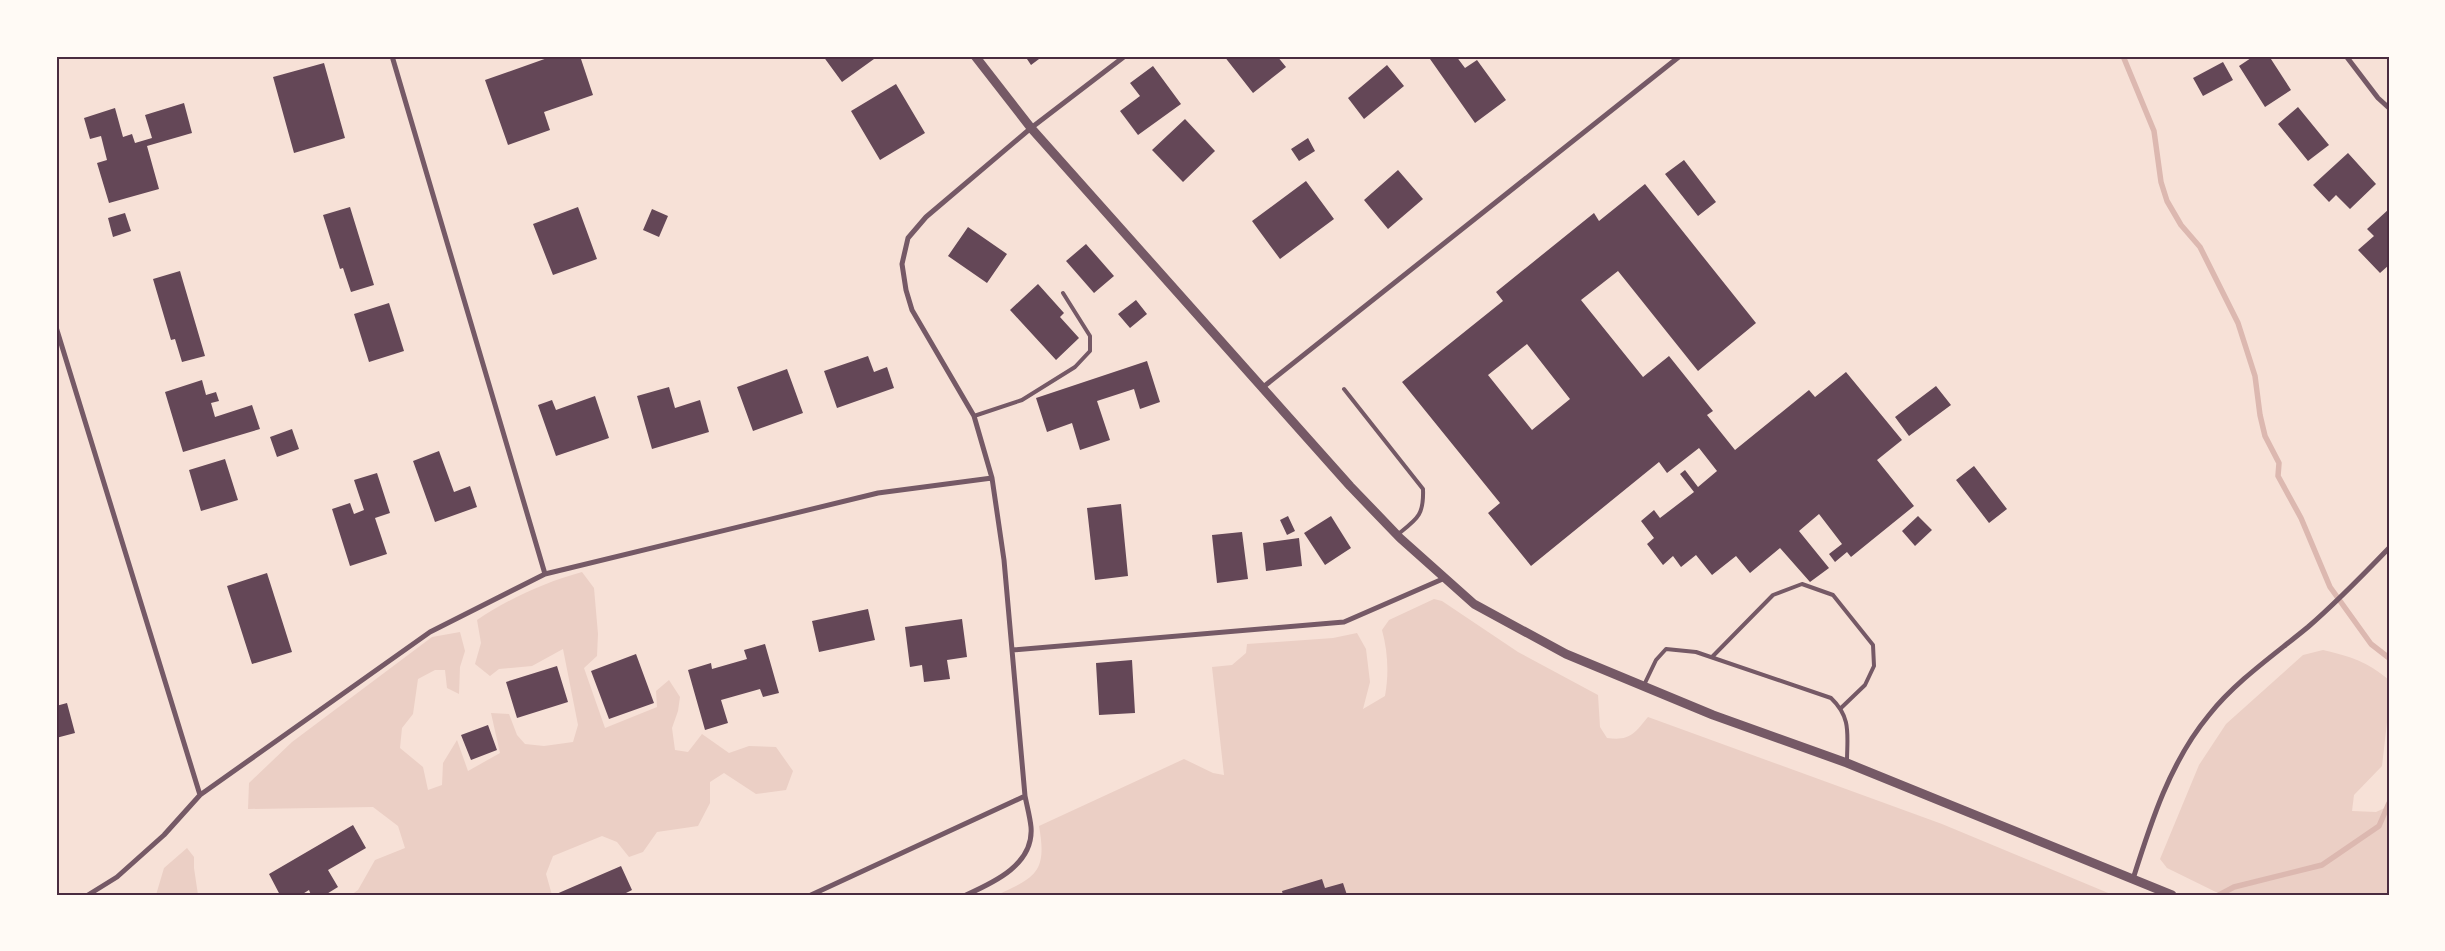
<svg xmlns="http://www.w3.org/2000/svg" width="2445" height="951" viewBox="0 0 2445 951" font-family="'Public Sans',sans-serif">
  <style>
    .green { fill: #ebcfc5 }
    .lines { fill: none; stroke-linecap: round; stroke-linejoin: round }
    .stream { stroke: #dcb8b0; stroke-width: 5.5 }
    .building { fill: #644757; fill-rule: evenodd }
    .service { stroke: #755966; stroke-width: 4 }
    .minor { stroke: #755966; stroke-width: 5 }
    .tertiary { stroke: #755966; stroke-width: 9 }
    .neatline { fill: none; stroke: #4a2c40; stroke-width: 2 }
  </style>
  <rect width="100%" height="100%" fill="#f7e1d7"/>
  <!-- green -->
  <path class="green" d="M582,572L594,588L598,634L597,656L584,668L605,728L657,707L656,691L669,680L680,697L678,711L672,728L675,750L688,752L702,734L729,753L749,746L776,747L793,771L786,790L756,794L724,773L710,782V803L698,826L657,832L643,852L629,857L617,842L602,836L553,856L546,874L552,895H351L358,890L375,860L405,848L398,826L373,807L248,809L249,783L292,742L432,637L460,632L465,651L460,667L459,694L447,688L445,670H435L418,679L413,714L402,728L400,748L423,767L428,790L442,785L443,763L457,740L468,771L500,753L491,713L509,714L517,735L525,744L544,746L573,742L578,725L563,649L532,666L499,669L490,676L475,664L481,643L477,620C510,598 543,583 582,572Z
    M1434,599L1442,601L1518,652L1598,695L1600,727L1607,738C1630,741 1634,734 1648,717L1942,824L2113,895H997C1037,877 1047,871 1039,826L1184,759L1213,773L1224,775L1212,667L1232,665L1246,653L1247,644L1333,638L1357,633L1366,649L1370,682L1363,709L1385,696C1389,674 1388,652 1382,630L1389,620Z
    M2323,650C2352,657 2366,661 2389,680V705L2382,766L2354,795L2352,811L2376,812L2389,806V895H2222L2167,868L2160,859L2199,765L2226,724L2303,655Z
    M187,848L194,857V868L198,895H156L164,868Z"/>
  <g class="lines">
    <!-- stream -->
    <path class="stream" d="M2123,56L2154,131L2161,182L2167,201L2181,225L2200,247L2238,323L2255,376L2260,415L2265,436L2279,463L2278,476L2301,518L2330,587L2371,644L2389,658
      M2219,895L2234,887L2322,865L2379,826L2389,803"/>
  </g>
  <!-- building -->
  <path class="building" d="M553,56H580L593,95L544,112L550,130L508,145L485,80Z
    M823,56H872L874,59L842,82Z
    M1025,56H1043L1031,65Z
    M1224,56H1277L1286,67L1253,93Z
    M1434,56H1456L1465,68L1477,60L1506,100L1475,123L1430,59Z
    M2254,56H2269L2291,90L2265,107L2239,66Z
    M2223,62L2233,80L2203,96L2193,78Z
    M324,63L345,138L294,153L273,77Z
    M1387,65L1404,86L1364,119L1348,98Z
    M1153,66L1181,104L1138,135L1120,111L1140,96L1130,83Z
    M896,84L925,133L880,160L851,111Z
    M184,103L192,133L147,146L159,189L109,203L97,163L107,160L101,136L90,139L84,118L115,108L123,137L132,134L135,143L152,138L145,115Z
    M2298,107L2329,145L2308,161L2278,124Z
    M1185,119L1215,151L1183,182L1152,150Z
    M1308,138L1315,151L1299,161L1291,149Z
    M2348,153L2376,184L2350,209L2336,195L2329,202L2313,185Z
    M1684,160L1716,202L1698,216L1665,174Z
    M1398,170L1423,199L1388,229L1364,200Z
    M1306,181L1334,219L1280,259L1252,221Z
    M1645,184L1756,323L1698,371L1618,271L1581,300L1643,377L1669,356L1713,411L1707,415L1735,450L1809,390L1815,397L1846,372L1902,440L1877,460L1914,506L1851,557L1847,552L1835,562L1829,554L1842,544L1819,514L1799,531L1829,568L1810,582L1780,548L1750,573L1736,556L1712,575L1696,555L1681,567L1673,556L1663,565L1647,544L1654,538L1641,521L1654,510L1660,518L1694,492L1680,474L1685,470L1698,487L1717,471L1699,448L1667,473L1659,462L1531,566L1488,513L1500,503L1402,382L1503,301L1496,292L1594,213L1599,221ZM1527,344L1570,399L1532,430L1488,375Z
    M350,207L374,285L351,292L343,268L340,269L323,215Z
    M578,207L597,259L553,275L533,224Z
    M652,209L668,216L659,237L643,230Z
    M2389,209V265L2380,273L2358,250L2374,236L2367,229Z
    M125,213L131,231L113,237L108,218Z
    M968,227L1007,254L987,283L948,256Z
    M1086,244L1114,276L1094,293L1066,261Z
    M180,271L205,356L182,362L175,339L171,340L153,279Z
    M1038,284L1064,313L1060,317L1079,338L1056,360L1010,310Z
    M1136,300L1147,314L1130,328L1118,314Z
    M389,303L404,351L369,362L354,314Z
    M868,356L874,372L887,367L894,388L837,408L824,371Z
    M1147,361L1160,402L1140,409L1134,389L1097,401L1110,440L1080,450L1072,423L1047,432L1036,398Z
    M787,369L803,413L753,431L737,387Z
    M202,380L206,395L216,392L219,401L211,403L215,417L252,405L260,429L183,452L165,392Z
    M1936,386L1951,405L1909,436L1895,417Z
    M669,387L675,408L700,400L709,432L652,449L637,396Z
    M595,396L609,438L556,456L538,405L552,400L556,410Z
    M292,429L299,449L277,457L270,437Z
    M439,451L454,492L470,486L477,507L435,522L413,461Z
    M225,459L238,500L201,511L189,470Z
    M1974,466L2007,509L1989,523L1956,480Z
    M377,473L390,513L375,518L387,554L350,566L332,509L350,503L354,514L364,510L354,480Z
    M1121,504L1128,576L1095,580L1087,508Z
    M1288,516L1295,531L1287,535L1280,520Z
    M1331,516L1351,548L1325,565L1304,533Z
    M1918,516L1932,530L1915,546L1902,531Z
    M1242,532L1248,579L1217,583L1212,535Z
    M1299,538L1302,566L1266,571L1263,543Z
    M267,573L292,652L252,664L227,586Z
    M868,609L875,640L819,652L812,621Z
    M962,619L967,657L947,660L950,679L924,682L922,665L910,667L905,627Z
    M765,644L779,693L763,697L760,689L721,700L728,723L705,730L688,670L711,663L712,669L747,659L744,650Z
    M636,654L654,703L609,719L591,671Z
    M1132,660L1135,713L1099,715L1096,663Z
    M557,666L568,702L517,718L506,682Z
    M67,703L75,733L56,738V706Z
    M488,725L497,750L471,760L461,735Z
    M353,825L366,848L328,870L338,887L325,895H311L309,890L301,895H280L269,874Z
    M621,866L632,890L622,895H554Z
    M1322,879L1325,888L1343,883L1347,895H1283L1282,891Z"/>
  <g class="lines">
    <!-- service -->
    <path class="service" d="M1344,389L1423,489C1424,516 1417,519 1397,535
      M974,416L1022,400L1075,367L1090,351V336L1063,293
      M1712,657L1773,595L1802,584L1833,595L1873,645L1874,666L1865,685L1841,708
      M1644,685L1656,660L1666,649L1696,652L1831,698C1852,718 1847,735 1847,762"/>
    <!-- minor -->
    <path class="minor" d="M392,56L545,574
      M2346,56L2378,98L2389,108
      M56,327L200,795
      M1262,388L1680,56
      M1013,650L1344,622L1445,578
      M2133,879C2151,822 2170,762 2209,715C2236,681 2274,655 2308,627C2337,602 2363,575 2389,548
      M88,895L117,877L164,835L200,795L430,632L545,574L878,493L992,478
      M811,895L1025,796
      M966,895C995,882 1034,864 1031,827C1030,817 1027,806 1025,796L1004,560L992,478L974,416L912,310L906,290L902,264L908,238L926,217L1031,128L1125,56"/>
    <!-- tertiary -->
    <path class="tertiary" d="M975,56L1031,128L1350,486L1400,538L1474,604L1566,654L1713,715L1847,763L2172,895"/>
  </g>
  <!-- border -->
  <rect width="2445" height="951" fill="none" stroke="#fffaf5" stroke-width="115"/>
  <rect x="58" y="58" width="2330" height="836" class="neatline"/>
</svg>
